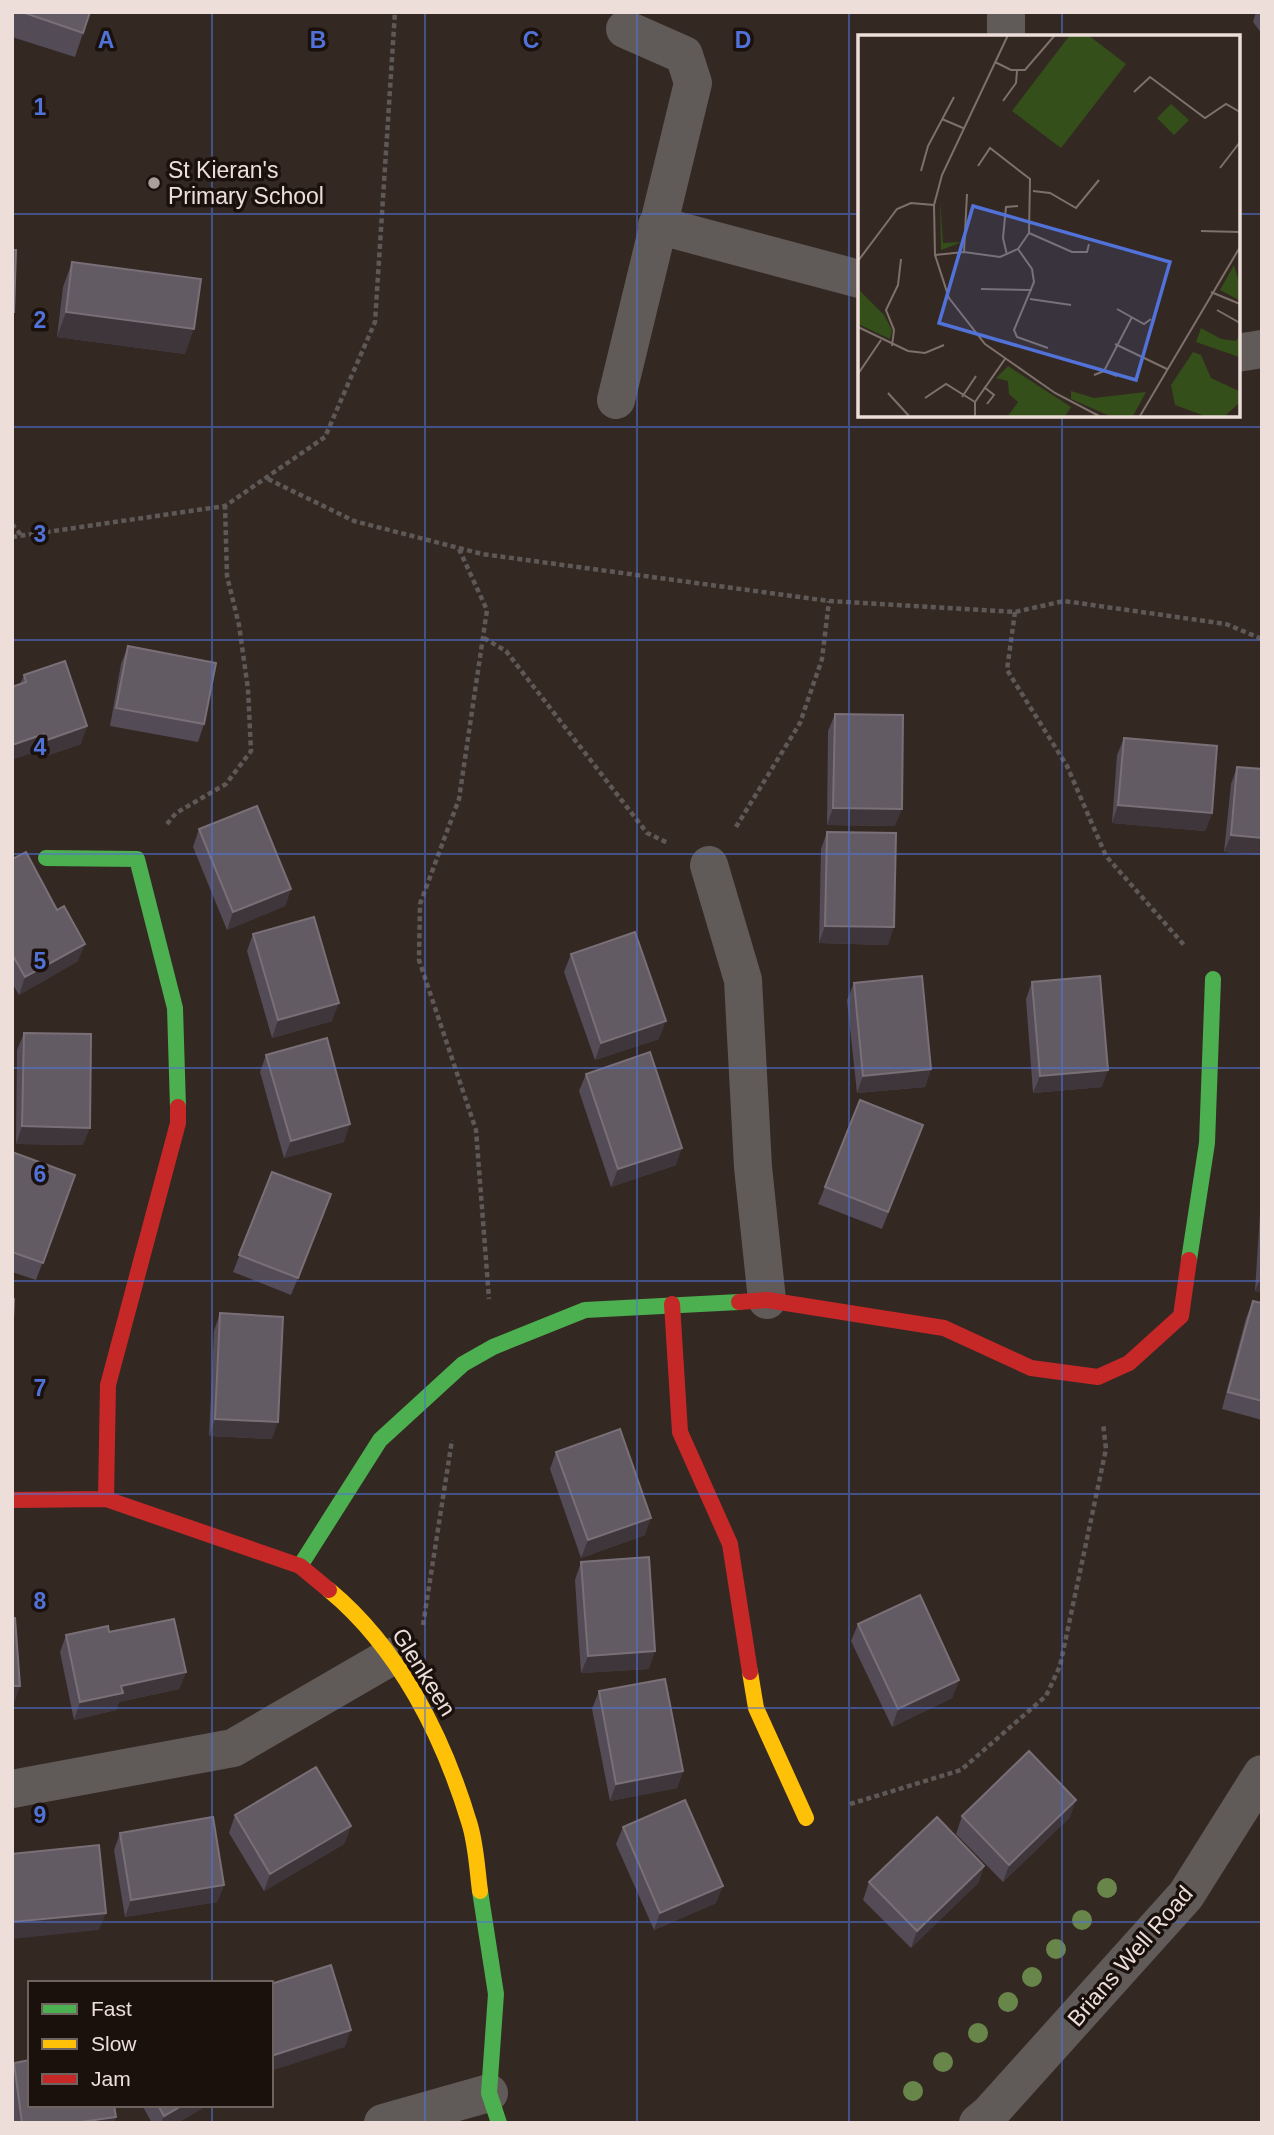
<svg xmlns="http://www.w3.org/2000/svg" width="1274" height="2135" viewBox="0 0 1274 2135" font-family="Arial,sans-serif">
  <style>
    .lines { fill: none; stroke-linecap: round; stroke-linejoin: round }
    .path { stroke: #5e5957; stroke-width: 4.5; stroke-dasharray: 5 3.5; stroke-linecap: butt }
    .street { stroke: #605b58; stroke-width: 38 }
    .fast { stroke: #4caf50; stroke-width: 16 }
    .slow { stroke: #ffc107; stroke-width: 16 }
    .jam { stroke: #c62828; stroke-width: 16 }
    .tree { fill: #69864a }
    .wall { fill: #534b56 }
    .shaded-wall { fill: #3f363c }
    .building { fill: #635b64; stroke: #796f76; stroke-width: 2 }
    .grid { fill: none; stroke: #5172d8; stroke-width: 2; stroke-opacity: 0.55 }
    .poi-dot { fill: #ac9e99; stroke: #1a110d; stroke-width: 2.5 }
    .labels { text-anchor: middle; stroke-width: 7; stroke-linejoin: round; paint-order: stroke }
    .poi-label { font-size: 23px; fill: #edded9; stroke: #1a110d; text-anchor: start }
    .street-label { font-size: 23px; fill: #edded9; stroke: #1a110d }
    .inset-road { fill: none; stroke: #7e716c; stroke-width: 2 }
    .view { fill: #5172d8; fill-opacity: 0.15; stroke: #5172d8; stroke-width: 3.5 }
    .inset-edge { fill: none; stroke: #edded9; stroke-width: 3.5 }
    .grid-label { font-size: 23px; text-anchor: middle; font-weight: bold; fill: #5172d8; stroke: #1a110d; stroke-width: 7; stroke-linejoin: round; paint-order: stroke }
  </style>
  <rect width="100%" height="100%" fill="#342823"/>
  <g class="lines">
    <!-- path -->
    <path class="path" d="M268,479L354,521L482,554L829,601L1015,612L1064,601L1226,624L1262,639
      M12,524L21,535
      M12,537L225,506L325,437L375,322L395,12
      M459,549L487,610L459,799L420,904L419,960L476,1130L489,1299
      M1015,612L1007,670L1067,766L1106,856L1184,945
      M484,638L506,651L647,833L668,843
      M167,824L176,813L226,784L251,751L248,689L239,625L227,576L225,506
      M736,827L800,723L822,659L829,601
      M423,1625L452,1440
      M850,1804L961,1770L1046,1696L1060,1666L1106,1449L1103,1423"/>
    <!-- street -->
    <path class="street" d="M1006,12V37
      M657,225L859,279
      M1237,353L1262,349
      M616,400L693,83L684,55L625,29
      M709,865L743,980L753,1167L767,1300
      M12,1789L233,1748L390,1657
      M383,2123L489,2093
      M978,2123L990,2113L1186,1895L1262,1774"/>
    <!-- fast -->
    <path class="fast" d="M46,858L137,859L175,1008L178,1107
      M1189,1260L1207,1143L1213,979
      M300,1566L380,1440L463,1364L493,1347L585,1310L739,1302
      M480,1891L496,1994L489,2093L499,2123"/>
    <!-- slow -->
    <path class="slow" d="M329,1590C399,1648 443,1736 469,1822C476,1843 477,1868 480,1891
      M750,1672L756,1708L806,1818"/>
    <!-- jam -->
    <path class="jam" d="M739,1302L767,1300L944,1328L1031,1368L1098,1377L1129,1363L1181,1316L1189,1260
      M672,1304L680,1432L730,1544L750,1672
      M106,1499L108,1385L178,1123V1107
      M12,1500L106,1499L300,1566L329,1590"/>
  </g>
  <!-- trees -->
  <g class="tree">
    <circle cx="1107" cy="1888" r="10"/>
    <circle cx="1082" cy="1920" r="10"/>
    <circle cx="1056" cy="1949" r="10"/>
    <circle cx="1032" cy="1977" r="10"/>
    <circle cx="1008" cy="2002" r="10"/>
    <circle cx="978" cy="2033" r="10"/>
    <circle cx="943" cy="2062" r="10"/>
    <circle cx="913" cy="2091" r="10"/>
  </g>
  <!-- wall -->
  <path class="wall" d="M12,12H90L75,57L12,37Z
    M1256,12H1262V34L1253,22Z
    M72,262L185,354L57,337L63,287Z
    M128,646L204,724L198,742L110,726L121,664Z
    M24,675L81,744L40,758L38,751L20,684Z
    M835,714L895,826L827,825L828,731Z
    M1124,738L1212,813L1205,831L1112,823L1117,755Z
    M1237,767L1262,769V855L1224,852L1231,784Z
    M199,829L291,889L285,906L227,930L193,847Z
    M827,832L888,945L819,943L821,849Z
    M12,859L78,961L19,995L12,983Z
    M253,934L332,1021L272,1038L247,951Z
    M571,954L659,1039L595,1060L564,972Z
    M1032,982L1102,1087L1033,1093L1026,999Z
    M854,983L931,1069L925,1087L857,1093L847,1000Z
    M24,1033L83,1145L16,1144L17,1050Z
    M266,1055L344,1142L284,1158L260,1072Z
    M586,1074L676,1165L611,1187L579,1091Z
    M923,1125L882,1229L818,1204L825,1187Z
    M12,1152L75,1175L36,1280L12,1272Z
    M272,1172L325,1212L291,1295L233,1272Z
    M1262,1194V1292L1255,1291L1261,1197Z
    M1253,1301L1262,1303V1420L1222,1409L1246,1318Z
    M220,1313L272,1439L209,1436L214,1331Z
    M556,1452L645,1535L581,1558L550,1469Z
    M581,1562L649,1669L581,1673L575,1580Z
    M858,1624L959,1680L952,1698L892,1727L851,1641Z
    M109,1632L186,1672L179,1689L119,1702L116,1710L74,1720L60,1652L66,1635Z
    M599,1691L683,1771L677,1788L610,1801L592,1709Z
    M235,1815L351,1826L344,1844L264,1891L229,1833Z
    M962,1816L1070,1817L1003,1882L956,1834Z
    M623,1827L716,1903L654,1930L616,1844Z
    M120,1833L224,1885L217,1902L125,1917L114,1850Z
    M984,1866L978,1883L911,1948L863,1900L869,1882Z
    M14,2063L116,2117L114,2123H13L12,2115V2067Z
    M142,2105H208L177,2123H152Z"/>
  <!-- shaded-wall -->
  <path class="shaded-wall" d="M66,312L194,329L185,354L57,337Z
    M87,726L81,744L40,758L47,740Z
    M44,734L38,751L12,760V745Z
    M1118,805L1212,813L1205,831L1112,823Z
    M833,808L902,809L895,826L827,825Z
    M1231,835L1262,838V855L1224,852Z
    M291,889L285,906L227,930L233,912Z
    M825,926L894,927L888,945L819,943Z
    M85,944L78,961L19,995L25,977Z
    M339,1003L332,1021L272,1038L278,1020Z
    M666,1021L659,1039L595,1060L601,1043Z
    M931,1069L925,1087L857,1093L863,1076Z
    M1108,1070L1102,1087L1033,1093L1040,1076Z
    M350,1124L344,1142L284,1158L291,1141Z
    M22,1126L90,1128L83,1145L16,1144Z
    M682,1148L676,1165L611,1187L618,1169Z
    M1262,1274V1292L1255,1291Z
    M215,1419L278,1422L272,1439L209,1436Z
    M651,1518L645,1535L581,1558L588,1540Z
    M655,1651L649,1669L581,1673L588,1656Z
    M186,1672L179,1689L119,1702L116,1710L74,1720L80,1702L121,1686Z
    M959,1680L952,1698L892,1727L898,1709Z
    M12,1686H20L14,1703H12Z
    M683,1771L677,1788L610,1801L616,1784Z
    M1076,1800L1070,1817L1003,1882L1009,1865Z
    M351,1826L344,1844L264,1891L270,1874Z
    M984,1866L978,1883L911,1948L917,1931Z
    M224,1885L217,1902L125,1917L131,1900Z
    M723,1886L716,1903L654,1930L660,1913Z
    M106,1913L99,1930L12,1939V1922Z
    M351,2030L345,2047L271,2071V2056Z
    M183,2105H208L177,2123H161L164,2116Z
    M116,2117L114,2123H74Z"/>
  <!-- building -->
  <path class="building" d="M22,12H90L83,33Z
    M12,250H16L14,312H12Z
    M72,262L201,279L194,329L66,312Z
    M128,646L216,663L204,724L116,708Z
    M65,661L87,726L47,740L44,734L12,745V687L26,682L24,675Z
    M835,714L903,715L902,809L833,808Z
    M1124,738L1217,746L1212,813L1118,805Z
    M1237,767L1262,769V838L1231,835Z
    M257,806L291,889L233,912L199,829Z
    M827,832L896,833L894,927L825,926Z
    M26,852L57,910L64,906L85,944L25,977L12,954V859Z
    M314,917L339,1003L278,1020L253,934Z
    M635,932L666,1021L601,1043L571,954Z
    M922,976L931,1069L863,1076L854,983Z
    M1100,976L1108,1070L1040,1076L1032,982Z
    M24,1033L91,1034L90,1128L22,1126Z
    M327,1038L350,1124L291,1141L266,1055Z
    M650,1052L682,1148L618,1169L586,1074Z
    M860,1100L923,1125L888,1212L825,1187Z
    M12,1152L75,1175L43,1263L12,1252Z
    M272,1172L331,1194L298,1278L239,1255Z
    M12,1299H14L12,1341Z
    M1253,1301L1262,1303V1401L1228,1392Z
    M220,1313L283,1317L278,1422L215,1419Z
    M620,1429L651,1518L588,1540L556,1452Z
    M649,1557L655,1651L588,1656L581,1562Z
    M920,1595L959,1680L898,1709L858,1624Z
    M12,1618H15L20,1686H12Z
    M174,1619L186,1672L121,1686L123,1693L80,1702L66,1635L108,1626L109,1632Z
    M665,1679L683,1771L616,1784L599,1691Z
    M1029,1751L1076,1800L1009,1865L962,1816Z
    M316,1767L351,1826L270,1874L235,1815Z
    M685,1800L723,1886L660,1913L623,1827Z
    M213,1817L224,1885L131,1900L120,1833Z
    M937,1817L984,1866L917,1931L869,1882Z
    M99,1845L106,1913L12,1922V1854Z
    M331,1965L351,2030L271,2056V1984Z
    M30,2060V2105H114L116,2117L74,2123H22L14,2063Z
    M158,2105H183L164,2116Z"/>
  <!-- grid -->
  <path class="grid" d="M212,12V1983M425,12V2123M637,12V2123M849,12V2123M1062,12V37M12,214H859M1237,214H1262M1062,415V2123M12,427H1262M12,640H1262M12,854H1262M12,1068H1262M12,1281H1262M12,1494H1262M12,1708H1262M12,1922H1262M212,2105V2123"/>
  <!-- markers -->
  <circle class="poi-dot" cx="154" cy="183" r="7"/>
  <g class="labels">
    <!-- poi labels -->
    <g class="poi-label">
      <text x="168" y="178">St Kieran's<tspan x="168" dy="26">Primary School</tspan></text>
    </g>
    <!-- street labels -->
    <g class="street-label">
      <text transform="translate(424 1672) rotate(58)" y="8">Glenkeen</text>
      <text transform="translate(1130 1956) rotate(-49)" y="8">Brians Well Road</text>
    </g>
  </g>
  <!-- overview -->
  <g transform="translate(858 35)">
    <rect width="382" height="382" fill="#342823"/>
    <path d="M212,0H230L268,29L203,113L154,76ZM313,69L331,85L316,100L299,83ZM82,165L85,208L104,207L83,215ZM376,230L381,248V265L362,255ZM0,254L26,280L34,295L32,304L0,289ZM343,293L363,304L378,306L381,301V322L338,307ZM335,317L343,320L353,343L381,356V368L367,381H347L317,370L313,350ZM150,331L213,372L207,381H150L160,367L151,359L150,346L138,343ZM213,356L236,363L288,357L275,381H252L213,364Z" fill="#344f1a"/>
    <path class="inset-road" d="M150,0L84,140L76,170L77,220L91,263L127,309L197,358L241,381M137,27L153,35H167L197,0M276,57L292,42L347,83L368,69L382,77M145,66L158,48L159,36M84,84L105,93M362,133L382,107M63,136L70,111L96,62M175,156L192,158L218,173L241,145M343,196L382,197M171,198L214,217H229L231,209M160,214L174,234L176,247L156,295L159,302L190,313M106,217L109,159M77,220L106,217L142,222L160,214L171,198L172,144L132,113L120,131M149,220L145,203L148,172L160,171M0,226L39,174L53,168L76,170M123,254L174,255M353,257L382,269M172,264L213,270M259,274L286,289L293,284M359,275L382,288M0,292L50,316L67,318L86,310M257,309L309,334M34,311L36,295L28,275L40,250L43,224M246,336L274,282M0,339L23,305M236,340L246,336L259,341M126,352L136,360L129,369M30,358L51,381M104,362L118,341M67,363L88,349L117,367M117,381V367L147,324M282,381L382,212"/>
    <path class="view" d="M115,171L312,227L278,345L81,288Z"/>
    <rect width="382" height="382" class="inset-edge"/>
  </g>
  <g class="grid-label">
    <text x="106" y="48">A</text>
    <text x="318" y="48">B</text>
    <text x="531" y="48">C</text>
    <text x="743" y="48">D</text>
    <text x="40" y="115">1</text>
    <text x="40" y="328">2</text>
    <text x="40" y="542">3</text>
    <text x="40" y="755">4</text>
    <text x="40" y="969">5</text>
    <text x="40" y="1182">6</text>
    <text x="40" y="1396">7</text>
    <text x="40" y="1609">8</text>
    <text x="40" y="1823">9</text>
  </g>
  <!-- border -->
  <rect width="1274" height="2135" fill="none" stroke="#edded9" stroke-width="28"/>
  <!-- legend -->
  <rect x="28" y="1981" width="245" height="126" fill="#1a110d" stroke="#6e635f" stroke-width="2"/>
  <rect x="42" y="2004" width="35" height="10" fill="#4caf50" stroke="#6e635f" stroke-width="2"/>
  <text x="91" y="2016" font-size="21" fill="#edded9">Fast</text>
  <rect x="42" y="2039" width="35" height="10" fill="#ffc107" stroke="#6e635f" stroke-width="2"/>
  <text x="91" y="2051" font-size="21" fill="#edded9">Slow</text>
  <rect x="42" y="2074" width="35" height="10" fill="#c62828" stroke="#6e635f" stroke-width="2"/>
  <text x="91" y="2086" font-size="21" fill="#edded9">Jam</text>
</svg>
